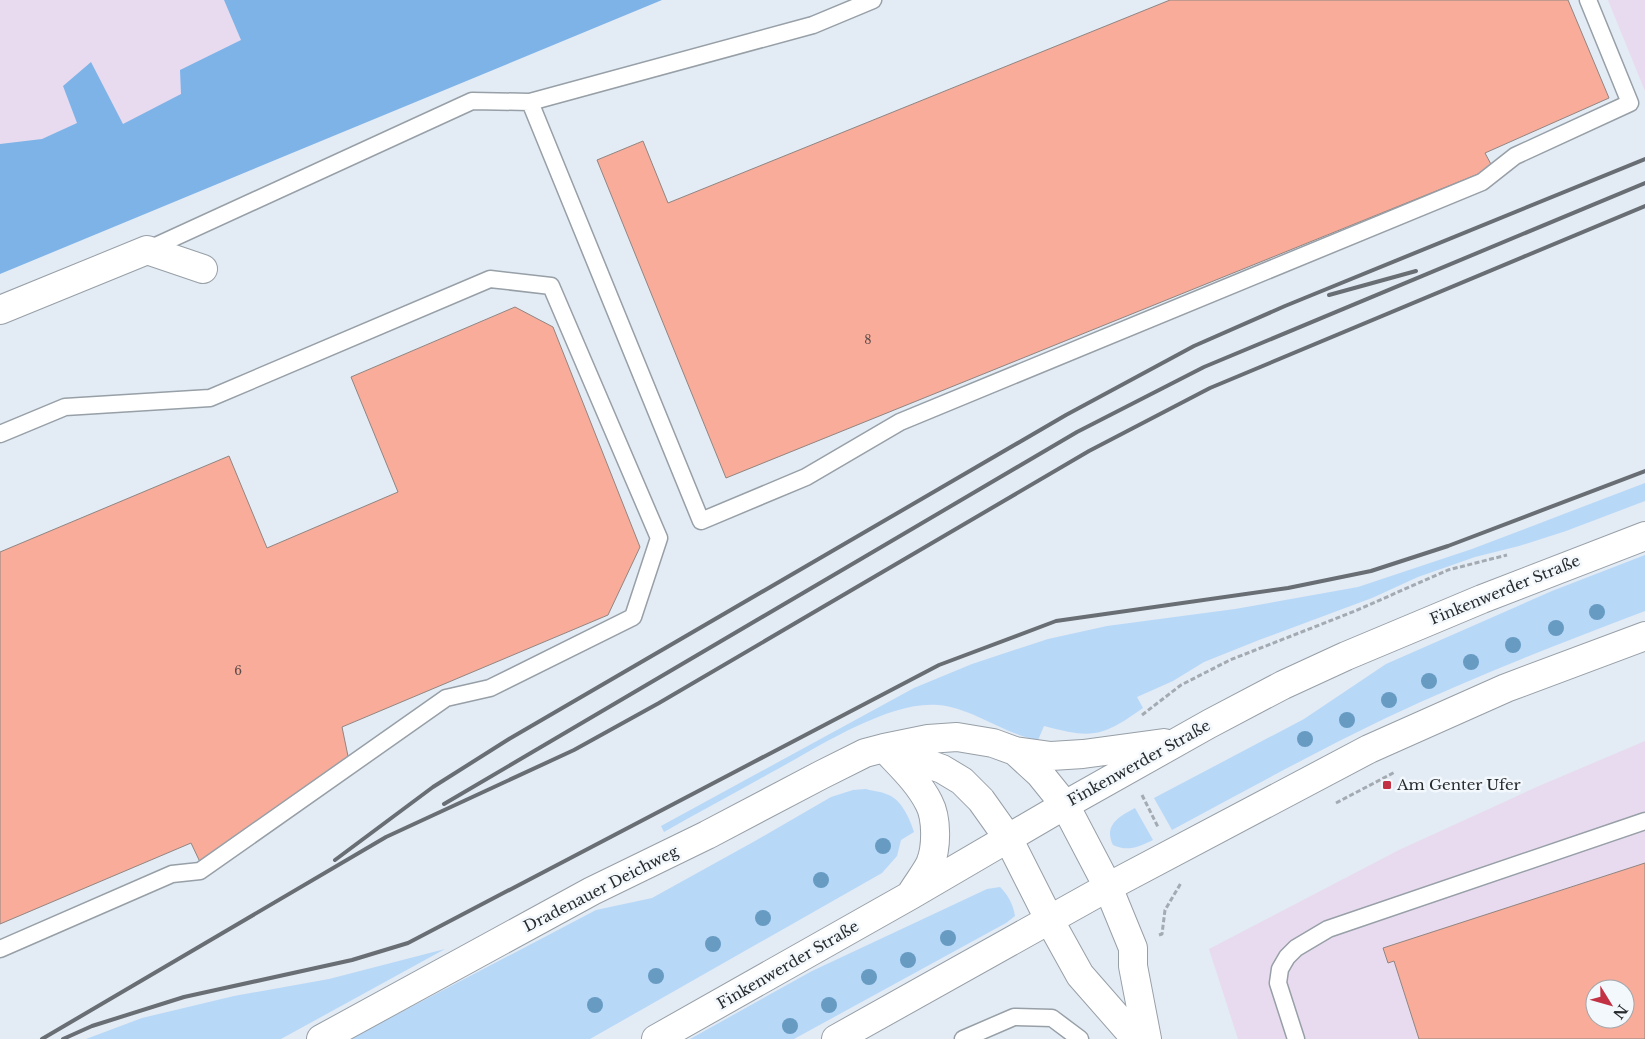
<svg xmlns="http://www.w3.org/2000/svg" width="1645" height="1039" viewBox="0 0 1645 1039" font-family="'Libre Baskerville',serif">
  <style>
    .industrial { fill: #e8dbef; fill-rule: evenodd }
    .green { fill: #b8d8f8 }
    .forest { fill: #7eb3e8 }
    .building { fill: #f9ac99; stroke: #908582; fill-rule: evenodd }
    .lines { fill: none; stroke-linecap: round; stroke-linejoin: round }
    .service-casing { stroke: #979fa7; stroke-width: 19 }
    .minor-casing { stroke: #979fa7; stroke-width: 30 }
    .secondary-casing { stroke: #979fa7; stroke-width: 30 }
    .path { stroke: #a4aab1; stroke-width: 3; stroke-dasharray: 5 2.5; stroke-linecap: butt }
    .service { stroke: #fff; stroke-width: 16 }
    .minor { stroke: #fff; stroke-width: 28 }
    .secondary { stroke: #fff; stroke-width: 28 }
    .rail { stroke: #686e73; stroke-width: 4 }
    .tree { fill: #679bc2 }
    .poi-dot { fill: #c23144; stroke: #f3f8fd; stroke-width: 2 }
    .labels { text-anchor: middle; stroke-width: 5; stroke-linejoin: round; paint-order: stroke }
    .number-label { font-size: 12px; fill: #5c4b49 }
    .street-label { font-size: 15px; fill: #272b2e; stroke: #f3f8fd }
    .poi-label { font-size: 15px; fill: #272b2e; stroke: #f3f8fd; text-anchor: start }
  </style>
  <rect width="100%" height="100%" fill="#e3ebf4"/>
  <!-- industrial -->
  <path class="industrial" d="M0,0H521L0,224Z
    M1608,0H1645V91Z
    M1645,741V1039H1238L1209,949L1399,850L1539,786ZM1595,989H1625V1019H1595Z"/>
  <!-- green -->
  <path class="green" d="M1645,483V501L1566,531L1519,546L1475,557L1418,577L1372,598L1259,640L1204,662L1173,681L1137,697L1143,708C1102,737 1093,739 1044,726L1038,740C1003,734 973,708 938,705C890,700 816,748 774,771C738,791 701,811 664,832L661,826L914,688L972,664L1048,639L1107,626L1235,609L1358,587L1472,549Z
    M1645,555V611C1558,644 1470,678 1386,718C1313,753 1243,792 1172,830L1154,798L1304,719L1386,664L1552,591Z
    M866,789C872,791 880,791 886,794C901,798 910,819 914,832L901,840L897,856L882,873L590,1039H350L596,910L652,898L755,841L831,797L853,790Z
    M1135,808L1153,840C1138,847 1128,852 1113,845C1103,825 1120,816 1135,808Z
    M1000,887C1008,895 1013,904 1015,916L1006,923L794,1039H690L812,971L987,889Z
    M445,949L281,1039H86L142,1018L234,996L329,979Z"/>
  <!-- forest -->
  <path class="forest" d="M224,0H662L0,274V144L42,139L77,123L63,86L91,62L123,124L181,94L180,70L241,40Z"/>
  <!-- building -->
  <path class="building" d="M1170,0H1568L1609,98L1485,153L1493,168L726,478L597,160L643,141L668,203Z
    M515,307L553,327L640,547L608,615L342,727L349,761L200,862L191,843L0,924V552L229,456L267,548L398,492L351,377Z
    M1645,863V1039H1419L1394,961L1388,963L1383,948ZM1595,989H1625V1019H1595Z"/>
  <g class="lines">
    <defs>
      <path id="service" d="M530,102L701,521L806,477L900,422L1482,182L1515,156L1630,103L1588,0
        M147,250L472,101L530,102L813,25L873,0
        M0,434L65,407L210,398L490,279L551,286L659,538L633,617L490,688L446,698L200,871L172,874L0,949
        M963,1039L1014,1017L1052,1018L1080,1039
        M1296,1039L1278,983L1280,969L1287,957L1296,948L1328,929L1645,821"/>
      <path id="minor" d="M0,310L147,250L203,269
        M1108,887L1133,948V966L1147,1039
        M1050,921L1080,975L1136,1039"/>
      <path id="secondary" d="M884,748L942,769L962,781L981,800L1008,838L1050,921
        M887,751C902,767 919,783 929,803C937,818 937,848 930,864C925,874 917,884 911,894
        M1015,751L1040,774L1065,805L1108,887
        M321,1039L592,891L707,835L821,775L865,753L884,748L928,739L957,737L993,743L1015,751L1051,756L1083,754L1164,743
        M656,1039L911,895L1065,805L1209,724L1283,685L1346,656L1482,599L1645,536
        M836,1039L1108,887L1369,749L1506,688L1645,636"/>
    </defs>
    <!-- service casing -->
    <use href="#service" class="service-casing"/>
    <!-- minor casing -->
    <use href="#minor" class="minor-casing"/>
    <!-- secondary casing -->
    <use href="#secondary" class="secondary-casing"/>
    <!-- path -->
    <path class="path" d="M1142,715L1181,685L1230,660L1355,611L1448,570L1507,555
      M1142,795L1158,827
      M1336,803L1395,772
      M1159,935L1162,934L1165,910L1181,883"/>
    <!-- service -->
    <use href="#service" class="service"/>
    <!-- minor -->
    <use href="#minor" class="minor"/>
    <!-- secondary -->
    <use href="#secondary" class="secondary"/>
    <!-- rail -->
    <path class="rail" d="M1329,295L1416,271
      M444,804L1077,432L1204,367L1645,183
      M335,860L433,787L509,739L1066,415L1194,346L1285,306L1645,159
      M42,1039L386,837L574,750L659,703L1089,451L1210,388L1645,206
      M63,1039L92,1026L184,997L352,960L408,943L939,665L1056,621L1288,588L1371,571L1448,546L1645,471"/>
  </g>
  <!-- trees -->
  <g class="tree">
    <circle cx="1597" cy="612" r="8"/>
    <circle cx="1556" cy="628" r="8"/>
    <circle cx="1513" cy="645" r="8"/>
    <circle cx="1471" cy="662" r="8"/>
    <circle cx="1429" cy="681" r="8"/>
    <circle cx="1389" cy="700" r="8"/>
    <circle cx="1347" cy="720" r="8"/>
    <circle cx="1305" cy="739" r="8"/>
    <circle cx="883" cy="846" r="8"/>
    <circle cx="821" cy="880" r="8"/>
    <circle cx="763" cy="918" r="8"/>
    <circle cx="948" cy="938" r="8"/>
    <circle cx="713" cy="944" r="8"/>
    <circle cx="908" cy="960" r="8"/>
    <circle cx="656" cy="976" r="8"/>
    <circle cx="869" cy="977" r="8"/>
    <circle cx="595" cy="1005" r="8"/>
    <circle cx="829" cy="1005" r="8"/>
    <circle cx="790" cy="1026" r="8"/>
  </g>
  <!-- markers -->
  <rect class="poi-dot" x="1382" y="780" width="10" height="10" rx="2.5"/>
  <g class="labels">
    <!-- number labels -->
    <g class="number-label">
      <text x="868" y="344">8</text>
      <text x="238" y="675">6</text>
    </g>
    <!-- street labels -->
    <g class="street-label">
      <text transform="translate(1505 590) rotate(-22)" y="5">Finkenwerder Straße</text>
      <text transform="translate(1139 763) rotate(-29)" y="5">Finkenwerder Straße</text>
      <text transform="translate(601 889) rotate(-27)" y="5">Dradenauer Deichweg</text>
      <text transform="translate(788 965) rotate(-30)" y="5">Finkenwerder Straße</text>
    </g>
    <!-- poi labels -->
    <g class="poi-label">
      <text x="1397" y="790">Am Genter Ufer</text>
    </g>
  </g>
  <!-- north arrow -->
  <g transform="translate(1610 1004) rotate(127)"><circle r="24" fill="#f3f8fd" stroke="#a1a6aa"/>
  <path d="M0-4L9 19L0 12L-9 19Z" fill="#c23144"/>
  <text y="-8" font-size="14" font-weight="bold" text-anchor="middle" fill="#272b2e">N</text>
  </g>
</svg>
